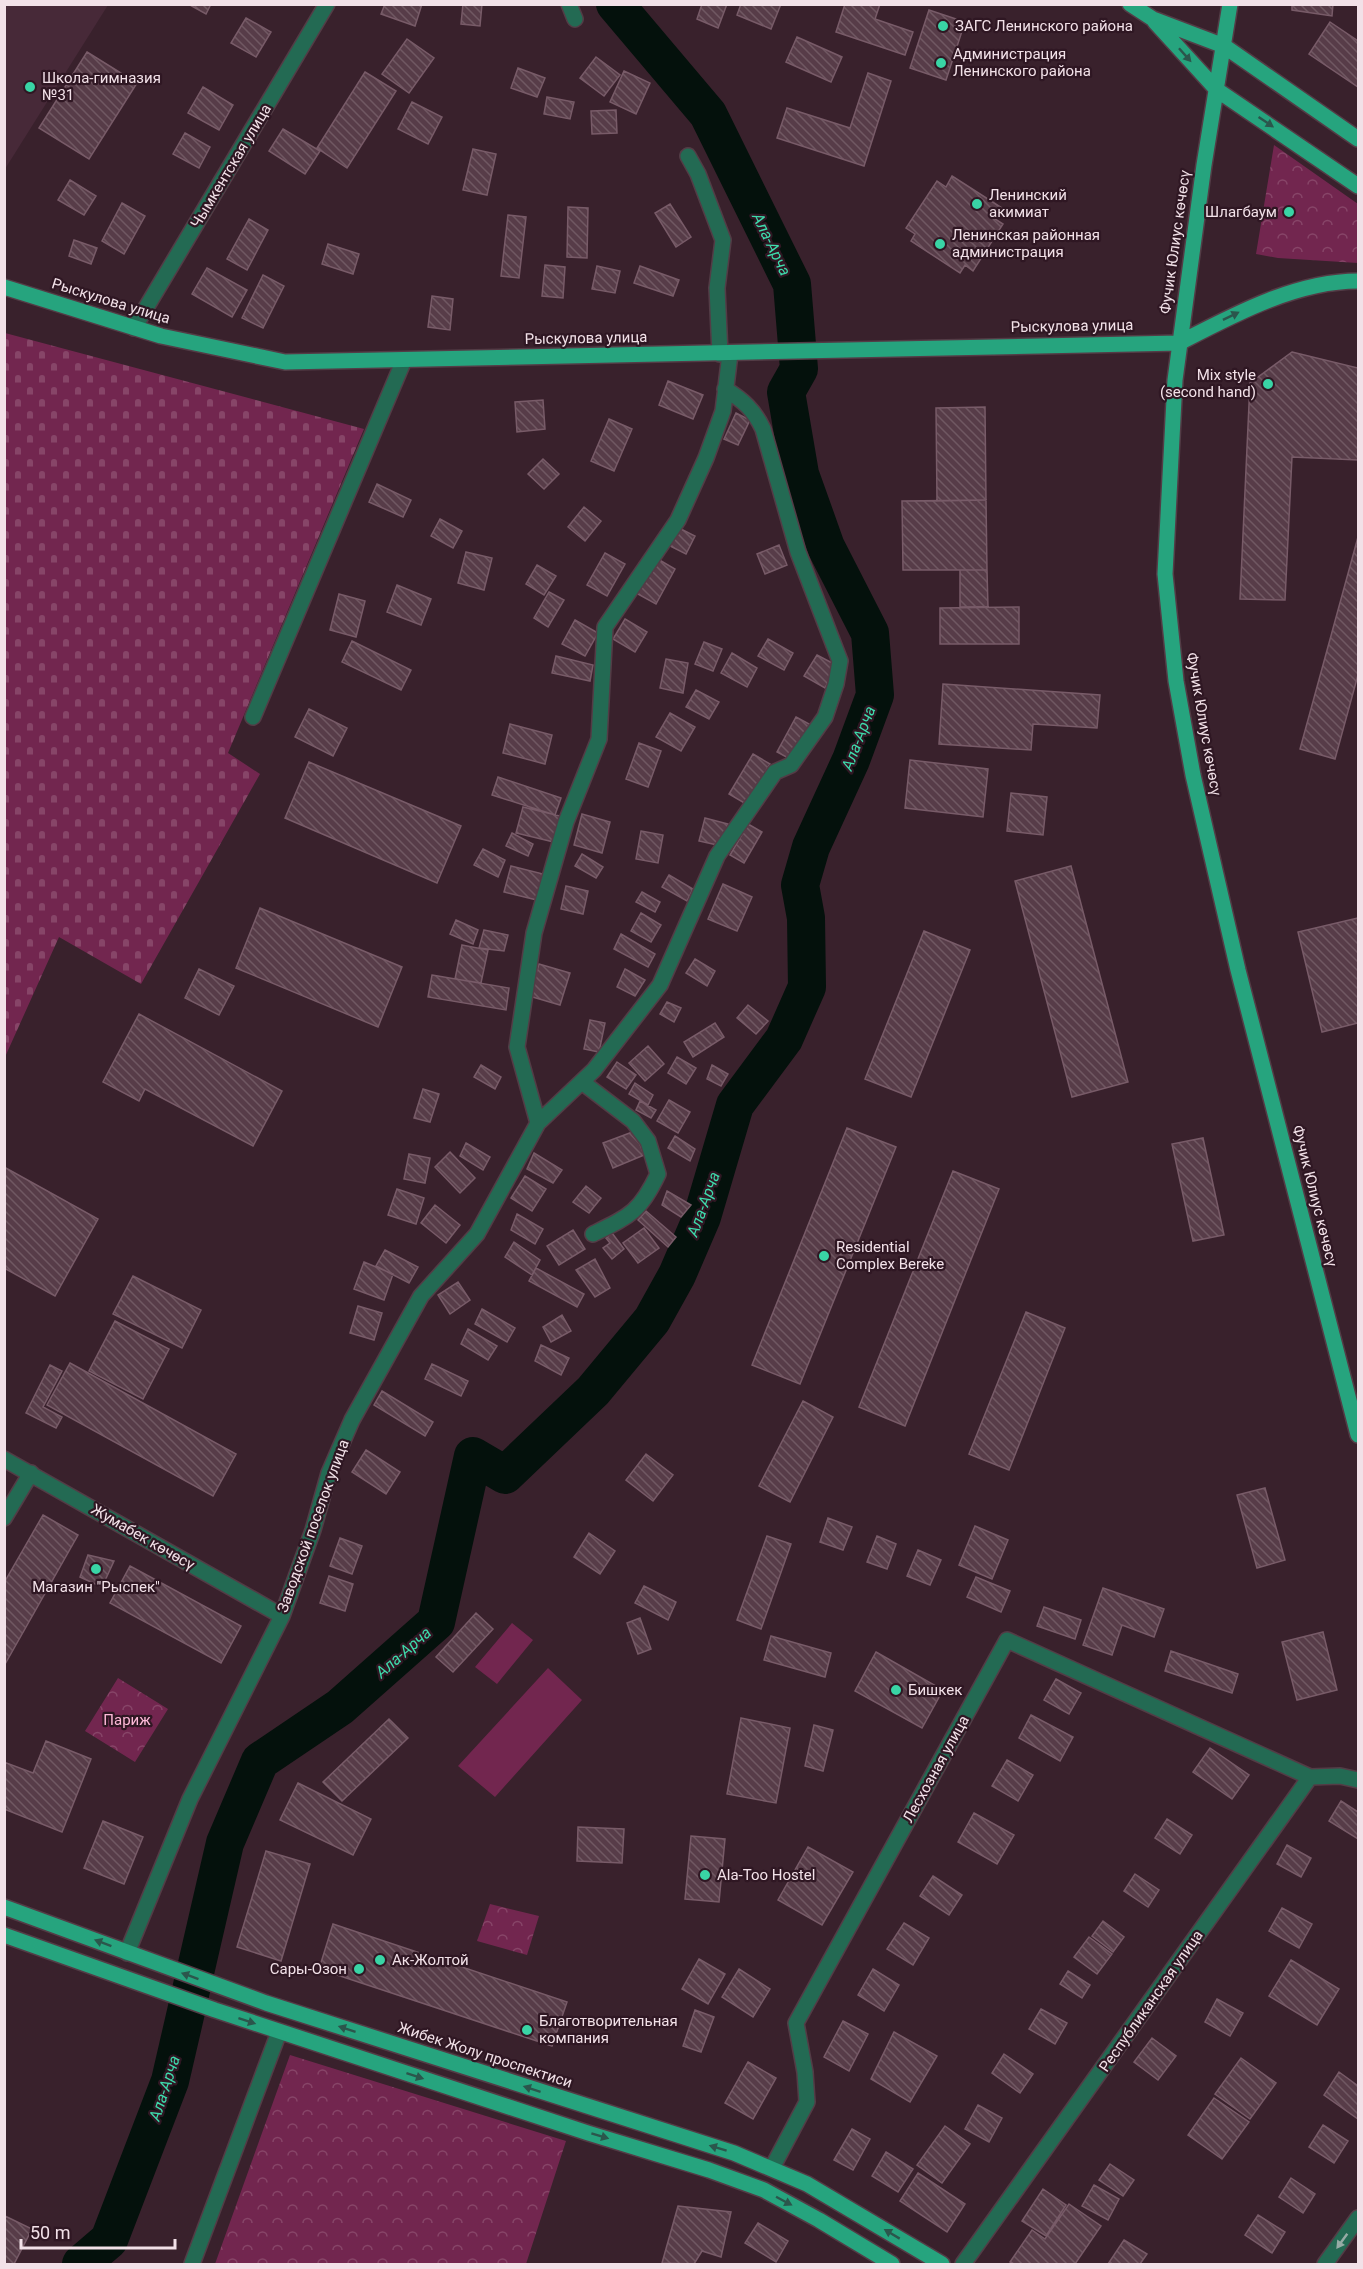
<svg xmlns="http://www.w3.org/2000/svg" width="1363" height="2269" viewBox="0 0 1363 2269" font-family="Roboto,sans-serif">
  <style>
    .built { fill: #472938 }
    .grass { fill: #72264f }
    .cemetery { fill: url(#cemetery-stones) }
    .park { fill: url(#park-crowns) }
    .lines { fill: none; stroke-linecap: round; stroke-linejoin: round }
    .river { stroke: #04110c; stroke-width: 38 }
    .building { fill: url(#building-back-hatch); stroke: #785b68; stroke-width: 1.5 }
    .minor-casing { stroke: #533c46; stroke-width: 18 }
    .major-casing { stroke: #533c46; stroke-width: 18 }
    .minor { stroke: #236a53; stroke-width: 15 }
    .major { stroke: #26a47e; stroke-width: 15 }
    .oneway { fill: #2b564c }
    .oneway2 { fill: #95aba5 }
    .poi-dot { fill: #39d4a5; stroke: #2f1723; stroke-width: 2 }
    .labels { text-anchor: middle; stroke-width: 4.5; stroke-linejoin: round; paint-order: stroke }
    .poi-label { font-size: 15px; fill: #f2e1e8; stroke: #2f1723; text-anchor: start }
    .street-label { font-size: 15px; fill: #f2e1e8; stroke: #2f1723 }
    .park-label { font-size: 15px; fill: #feb9d8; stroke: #2f1723 }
    .water-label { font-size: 16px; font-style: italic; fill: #3edcac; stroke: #2f1723 }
  </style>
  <defs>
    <pattern id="cemetery-stones" width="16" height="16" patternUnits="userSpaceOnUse" patternTransform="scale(1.5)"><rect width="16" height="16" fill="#72264f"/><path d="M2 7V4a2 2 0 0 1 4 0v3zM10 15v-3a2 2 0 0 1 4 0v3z" fill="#874568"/></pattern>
    <pattern id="park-crowns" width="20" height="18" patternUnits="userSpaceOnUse" patternTransform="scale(1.5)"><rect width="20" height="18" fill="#72264f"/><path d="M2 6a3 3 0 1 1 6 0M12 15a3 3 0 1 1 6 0" fill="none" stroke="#874568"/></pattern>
    <pattern id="building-back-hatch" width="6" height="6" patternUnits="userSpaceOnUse" patternTransform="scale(1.5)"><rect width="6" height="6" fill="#573c48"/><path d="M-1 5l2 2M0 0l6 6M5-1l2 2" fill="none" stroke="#705862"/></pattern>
  </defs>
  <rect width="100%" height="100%" fill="#39212c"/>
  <!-- built -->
  <path class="built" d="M5,4L108,5L5,169L4,5Z"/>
  <!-- grass -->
  <path class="grass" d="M512,1623L533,1640L497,1684L475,1667Z
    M548,1668L582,1700L495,1797L458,1766Z"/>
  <!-- cemetery -->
  <path class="cemetery" d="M5,333L364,429L228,753L260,774L141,984L59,937L5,1057Z"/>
  <!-- park -->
  <path class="park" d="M1274,145L1358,204V263L1278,258L1256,254Z
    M118,1678L168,1709L135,1762L85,1731Z
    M490,1904L539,1916L527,1955L477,1941Z
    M290,2055L566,2141L526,2264H215Z"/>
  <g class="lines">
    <!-- river -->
    <path class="river" d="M81,2264L109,2240L170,2081L225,1843L260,1761L340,1707L436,1622L473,1456L505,1475L593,1391L652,1320L677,1275L702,1217L735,1105L784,1039L807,987L806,918L800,885L811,847L851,760L875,695L870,633L826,547L800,474L786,392L799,369L792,284L708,114L615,4"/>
  </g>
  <!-- building -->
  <path class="building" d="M188,4H211L206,14Z
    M385,4H422L415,26L381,14Z
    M463,4H482L480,26L461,24Z
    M702,4H727L718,28L697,19Z
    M741,4H781L771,29L737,15Z
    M845,4H880L875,19L913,32L905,55L836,32Z
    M1292,4H1333L1332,16L1292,10Z
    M929,10L965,22L946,80L910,68Z
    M246,18L271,32L256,57L231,43Z
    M1330,22L1358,41V87L1309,54Z
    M797,37L842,57L831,82L786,62Z
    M407,39L434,58L409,93L382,74Z
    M87,52L137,83L89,159L39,128Z
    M596,57L620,75L604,96L580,78Z
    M518,68L545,78L537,97L511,88Z
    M624,71L650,83L636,114L610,102Z
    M365,72L396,91L347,168L317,148Z
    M868,73L891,81L864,166L777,138L787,108L850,128Z
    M203,87L233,105L219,130L188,113Z
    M547,97L574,102L570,119L544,114Z
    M412,102L442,117L428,144L398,129Z
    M616,110L617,133L592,134L591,111Z
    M283,129L320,151L305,174L269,151Z
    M185,133L210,147L199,168L173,154Z
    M473,149L496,154L487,195L463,190Z
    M952,176L1002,208L995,219L1003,224L973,271L965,265L960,273L911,241L915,234L906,228L937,181L946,187Z
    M70,180L96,196L84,215L58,200Z
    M122,203L145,216L124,254L102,241Z
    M670,204L691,237L676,247L655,213Z
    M568,207L588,208L587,258L567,257Z
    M508,215L526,217L519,278L501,276Z
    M249,219L268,230L247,270L227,259Z
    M74,240L97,248L91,264L69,256Z
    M328,244L359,254L353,274L322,264Z
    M545,265L565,267L563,298L542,296Z
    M597,266L620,271L615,293L592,289Z
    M640,266L679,280L673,296L634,283Z
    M207,268L247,290L232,317L192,294Z
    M263,275L284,286L263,328L242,318Z
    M432,296L453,299L450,330L428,327Z
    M1292,352L1358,368V460L1292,457L1285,600L1240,599L1250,383Z
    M668,381L703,395L693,419L659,405Z
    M543,400L545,429L517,432L515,402Z
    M985,407L986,500L937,501L936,408Z
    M736,413L750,420L738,445L724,439Z
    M609,419L632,429L614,471L591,461Z
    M543,459L559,474L544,489L528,474Z
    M377,484L411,500L403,517L369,502Z
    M986,500L987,570H903L902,501Z
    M584,507L601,521L585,541L568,527Z
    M440,519L462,531L453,548L431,536Z
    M675,526L695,536L686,554L666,544Z
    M1358,537V675L1335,759L1300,749Z
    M779,545L787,565L765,574L757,554Z
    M466,552L492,558L484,590L458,583Z
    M605,553L625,564L607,596L587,585Z
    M656,558L675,569L656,604L636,593Z
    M537,565L556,576L544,595L526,584Z
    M960,570H987L988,607H960Z
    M397,585L431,599L421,625L387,612Z
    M549,592L564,600L548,627L534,618Z
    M339,594L365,601L356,637L330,630Z
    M1019,607V644H940V608Z
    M625,619L647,632L635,652L613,639Z
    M575,620L598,633L585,656L562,644Z
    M768,639L793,653L784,670L758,656Z
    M352,641L411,670L401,690L342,662Z
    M704,642L722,649L713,671L695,664Z
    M732,653L757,668L747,687L721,673Z
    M817,655L838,666L825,688L804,676Z
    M556,656L593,665L590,681L552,673Z
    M666,659L688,663L683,693L660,688Z
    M943,684L1100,695L1097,728L1033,724L1031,750L939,744Z
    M696,690L719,702L709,719L686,707Z
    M309,709L347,728L333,756L295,737Z
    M670,713L695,727L681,751L656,737Z
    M796,717L811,725L792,760L777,752Z
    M510,724L552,735L545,764L503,753Z
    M639,743L661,751L648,787L626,779Z
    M753,754L770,764L746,804L729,794Z
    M910,760L988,769L983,817L905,808Z
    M309,762L461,826L437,883L285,818Z
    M498,777L561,798L555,815L492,795Z
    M1011,793L1047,797L1043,835L1007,831Z
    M523,807L564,817L558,843L516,833Z
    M582,814L610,822L602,853L574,845Z
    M705,818L728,824L722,846L699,841Z
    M748,824L762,832L744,863L730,855Z
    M641,831L663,835L658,863L636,859Z
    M512,833L533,844L528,856L506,846Z
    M483,849L505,860L498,877L474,865Z
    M582,854L603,867L596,878L575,866Z
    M511,866L543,874L537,900L504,892Z
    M1071,866L1128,1082L1072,1097L1015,881Z
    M669,875L693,889L687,901L662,887Z
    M723,884L752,897L737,931L708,919Z
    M566,886L588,891L583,914L561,909Z
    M642,892L660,902L655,912L636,902Z
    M260,908L402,967L378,1027L236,968Z
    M641,913L661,925L651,942L631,931Z
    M1358,918V1023L1322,1032L1298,932Z
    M456,920L478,930L473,944L450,934Z
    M484,930L508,935L504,951L479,948Z
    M924,931L970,950L911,1097L865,1079Z
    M621,934L655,954L648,967L614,949Z
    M462,945L488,950L481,983L455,979Z
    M695,959L715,971L707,986L686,973Z
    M539,964L570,973L560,1005L529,996Z
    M199,969L234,986L219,1015L185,998Z
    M625,969L645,980L635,996L617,987Z
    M432,975L509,988L506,1010L428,997Z
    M667,1002L681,1008L674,1022L660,1014Z
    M748,1005L768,1021L756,1034L737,1018Z
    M139,1014L282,1091L253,1146L145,1089L139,1101L103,1082Z
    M590,1020L605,1023L599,1052L584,1049Z
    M715,1023L724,1037L693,1057L684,1042Z
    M648,1046L664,1064L645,1081L629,1063Z
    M677,1057L696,1068L686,1084L668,1073Z
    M617,1062L636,1075L626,1089L607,1077Z
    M481,1065L501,1077L495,1089L474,1077Z
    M712,1065L728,1074L721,1086L707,1079Z
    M635,1083L653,1095L648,1105L629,1094Z
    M423,1089L439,1094L430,1122L414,1118Z
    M669,1100L690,1112L678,1133L657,1121Z
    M640,1101L656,1110L651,1118L636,1110Z
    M847,1128L896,1147L800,1384L752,1365Z
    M635,1131L644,1155L613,1168L603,1143Z
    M675,1136L695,1149L690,1161L668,1148Z
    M1203,1138L1224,1235L1193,1241L1172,1144Z
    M466,1143L490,1157L483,1170L460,1156Z
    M450,1152L475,1178L460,1193L435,1167Z
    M534,1153L562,1170L553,1183L527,1169Z
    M409,1154L430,1158L425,1183L404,1179Z
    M4,1167L98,1219L55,1296L4,1268Z
    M953,1171L999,1189L905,1426L859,1407Z
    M525,1176L546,1189L532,1211L511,1198Z
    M586,1186L601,1198L589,1213L573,1202Z
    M397,1189L424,1198L416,1224L388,1215Z
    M667,1191L691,1205L681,1217L662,1205Z
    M435,1205L460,1225L446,1243L421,1223Z
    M646,1211L676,1237L668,1247L638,1220Z
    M517,1214L543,1229L535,1244L511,1230Z
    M644,1228L659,1248L638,1263L623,1243Z
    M573,1230L585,1249L559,1265L547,1246Z
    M612,1233L624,1249L612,1259L603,1248L610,1243L606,1238Z
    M514,1242L540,1260L532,1275L505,1257Z
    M385,1250L418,1267L409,1283L376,1266Z
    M595,1259L610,1288L595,1297L576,1270Z
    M364,1262L393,1274L384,1300L354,1289Z
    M536,1268L584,1294L577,1307L529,1281Z
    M133,1276L201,1310L182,1348L113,1314Z
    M458,1282L470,1300L450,1314L438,1295Z
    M358,1306L382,1313L374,1340L350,1333Z
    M482,1309L515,1328L507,1342L475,1324Z
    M1026,1312L1065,1328L1009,1470L969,1454Z
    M562,1315L571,1331L551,1342L543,1327Z
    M115,1321L169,1349L143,1399L89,1371Z
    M468,1329L497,1346L488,1360L461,1344Z
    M541,1345L569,1358L561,1375L535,1361Z
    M70,1363L236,1454L213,1496L47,1405Z
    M432,1364L468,1381L461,1396L425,1379Z
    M50,1365L62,1371L43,1407L62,1417L56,1428L26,1413Z
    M382,1391L433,1422L425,1436L374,1405Z
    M803,1401L833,1417L790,1502L759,1486Z
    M366,1450L400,1472L386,1494L352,1472Z
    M646,1454L673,1475L653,1501L626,1480Z
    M1265,1488L1285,1560L1257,1568L1237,1495Z
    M43,1515L78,1535L4,1666V1583Z
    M828,1518L852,1527L843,1550L820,1542Z
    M975,1526L1008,1540L992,1579L959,1565Z
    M589,1533L615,1551L600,1574L574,1557Z
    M767,1536L791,1544L761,1629L737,1620Z
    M877,1536L896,1544L887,1569L867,1562Z
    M340,1538L362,1546L352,1574L330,1566Z
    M918,1550L941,1560L930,1585L907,1576Z
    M88,1555L114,1561L102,1587L80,1577Z
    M130,1566L241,1626L221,1663L110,1603Z
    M329,1576L353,1584L345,1611L320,1603Z
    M976,1577L1010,1591L1001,1612L967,1597Z
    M644,1586L676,1602L668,1620L635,1603Z
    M1103,1588L1164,1609L1154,1637L1122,1625L1112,1655L1083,1645Z
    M1044,1607L1081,1620L1075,1639L1037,1626Z
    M476,1613L493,1629L453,1672L436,1657Z
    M640,1618L651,1649L638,1654L627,1623Z
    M1323,1632L1337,1690L1297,1700L1282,1642Z
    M771,1636L831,1653L825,1677L764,1660Z
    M1171,1651L1238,1674L1232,1693L1165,1671Z
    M876,1652L943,1690L922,1728L855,1691Z
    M1056,1679L1081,1693L1069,1714L1044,1700Z
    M1031,1715L1073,1737L1060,1761L1019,1738Z
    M741,1718L790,1728L776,1803L727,1794Z
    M389,1719L408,1738L342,1801L323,1782Z
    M814,1725L833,1730L823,1771L805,1766Z
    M46,1741L91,1759L62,1832L4,1809V1762L33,1773Z
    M1210,1748L1249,1775L1232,1799L1193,1772Z
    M1007,1760L1033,1775L1018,1801L992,1786Z
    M298,1783L371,1819L353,1855L280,1820Z
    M1341,1801L1358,1812V1839L1329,1821Z
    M974,1813L1014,1835L997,1864L958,1842Z
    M1167,1819L1192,1835L1180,1854L1155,1838Z
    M103,1821L143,1837L124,1884L84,1868Z
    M578,1827L624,1829L622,1863L577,1861Z
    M691,1836L725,1839L719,1902L685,1899Z
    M1287,1845L1311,1858L1301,1877L1277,1864Z
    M808,1847L853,1872L822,1925L778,1900Z
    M266,1851L310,1864L281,1961L237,1947Z
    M1135,1874L1159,1890L1148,1907L1124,1891Z
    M933,1876L962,1895L949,1915L920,1896Z
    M1282,1908L1312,1924L1299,1948L1269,1931Z
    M1103,1921L1124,1937L1113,1952L1092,1936Z
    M904,1923L929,1938L913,1965L887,1949Z
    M333,1924L567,2002L552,2046L319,1969Z
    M1089,1937L1112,1954L1097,1974L1074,1957Z
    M699,1959L725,1974L708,2004L682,1989Z
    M1291,1960L1339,1989L1317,2025L1269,1996Z
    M739,1969L770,1989L753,2017L722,1997Z
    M873,1969L899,1985L884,2011L858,1995Z
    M1068,1971L1090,1985L1082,1998L1060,1984Z
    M1217,1999L1243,2013L1230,2036L1205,2022Z
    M1041,2009L1067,2023L1055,2044L1029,2029Z
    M695,2010L714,2017L701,2052L683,2046Z
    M843,2021L868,2034L849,2071L824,2057Z
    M894,2032L937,2056L910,2102L871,2079Z
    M1152,2038L1176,2056L1158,2080L1134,2062Z
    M1004,2054L1033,2074L1020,2093L992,2073Z
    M1241,2058L1276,2083L1250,2119L1215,2094Z
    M748,2062L776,2078L753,2119L725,2103Z
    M1339,2072L1358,2086V2119L1324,2095Z
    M1214,2098L1249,2122L1222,2159L1188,2135Z
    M978,2105L1002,2118L989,2142L965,2129Z
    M1323,2125L1348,2141L1334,2163L1309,2147Z
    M945,2126L970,2144L942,2183L917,2165Z
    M852,2129L870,2139L853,2170L834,2160Z
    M886,2152L913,2169L898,2192L872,2176Z
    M1110,2164L1134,2180L1123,2196L1099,2180Z
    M918,2173L965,2204L947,2232L900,2201Z
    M1291,2178L1315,2194L1303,2213L1279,2197Z
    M1094,2185L1119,2199L1108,2220L1082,2206Z
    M1043,2189L1066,2205L1046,2236L1022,2221Z
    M1069,2204L1101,2226L1075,2264H1014L1010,2262L1032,2230L1045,2239Z
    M678,2206L731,2212L721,2257L702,2251L694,2264L662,2263Z
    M1258,2215L1285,2232L1272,2253L1245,2235Z
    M5,2216L32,2229L14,2264H4Z
    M758,2223L788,2241L776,2262L745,2243Z
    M1124,2240L1147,2254L1140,2264H1108Z"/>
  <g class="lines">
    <defs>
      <path id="minor" d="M569,4L575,19
        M688,156L698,174L723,240L717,288L720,354
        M134,328L327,4
        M253,717L404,360
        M582,1082L633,1121L648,1141L658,1174C640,1212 630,1216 593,1234
        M538,1123L517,1047L534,933L566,822L599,739L605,627L678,520L706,458L723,411L730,354
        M4,1459L282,1616
        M4,1518L31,1473
        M127,1953L190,1799L282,1616L313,1530L329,1473L352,1420L421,1296L477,1234L538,1123L594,1070L660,985L717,856L775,772L791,765L825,717L836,684L840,661L798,552L763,429C754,410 743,400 725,389
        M772,2168L807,2102L805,2072L796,2023L1007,1640L1310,1777
        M192,2264L279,2032
        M963,2264L1310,1777L1340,1776L1358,1780
        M1325,2264L1358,2218"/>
      <path id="major" d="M1130,4L1153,19L1224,46L1358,139
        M1230,4L1204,165L1175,380L1165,574L1176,681L1193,775L1238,970L1358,1435
        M1155,22L1217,90L1358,186
        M4,287L161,336L285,362L1179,343C1233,315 1296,281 1358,281
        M4,1907L266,2003L734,2153L807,2184L942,2264
        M4,1935L215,2010L588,2133L709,2170L764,2190L819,2220L892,2264"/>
    </defs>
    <!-- minor casing -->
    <use href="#minor" class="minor-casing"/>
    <!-- major casing -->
    <use href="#major" class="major-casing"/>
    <!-- minor -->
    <use href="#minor" class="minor"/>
    <!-- major -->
    <use href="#major" class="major"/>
  </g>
  <!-- one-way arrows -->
  <defs><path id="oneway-solid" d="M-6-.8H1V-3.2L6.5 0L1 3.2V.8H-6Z" transform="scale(1.5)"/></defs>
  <g class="oneway">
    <use href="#oneway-solid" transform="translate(1185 55) rotate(48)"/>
    <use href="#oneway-solid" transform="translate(1266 122) rotate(34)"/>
    <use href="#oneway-solid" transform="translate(1231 316) rotate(-26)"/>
    <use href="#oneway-solid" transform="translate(103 1943) rotate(-159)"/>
    <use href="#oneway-solid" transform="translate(190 1976) rotate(-160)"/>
    <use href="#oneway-solid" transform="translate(247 2021) rotate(18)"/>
    <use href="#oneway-solid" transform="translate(347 2029) rotate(-162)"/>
    <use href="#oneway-solid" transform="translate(415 2076) rotate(18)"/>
    <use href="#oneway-solid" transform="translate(532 2089) rotate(-162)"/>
    <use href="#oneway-solid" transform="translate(600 2136) rotate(17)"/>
    <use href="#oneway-solid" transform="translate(718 2148) rotate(-163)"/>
    <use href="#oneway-solid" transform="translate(784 2201) rotate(28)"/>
    <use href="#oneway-solid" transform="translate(892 2234) rotate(-149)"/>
  </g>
  <use class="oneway2" href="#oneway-solid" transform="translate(1342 2241) rotate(126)"/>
  <!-- markers -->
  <g class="poi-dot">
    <circle cx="943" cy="26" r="6"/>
    <circle cx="941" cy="63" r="6"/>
    <circle cx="30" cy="87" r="6"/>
    <circle cx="977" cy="204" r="6"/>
    <circle cx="1289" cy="212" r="6"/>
    <circle cx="940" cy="244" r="6"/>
    <circle cx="1268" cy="384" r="6"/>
    <circle cx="824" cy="1256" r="6"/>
    <circle cx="96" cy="1569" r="6"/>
    <circle cx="896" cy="1690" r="6"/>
    <circle cx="705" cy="1875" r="6"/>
    <circle cx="380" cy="1960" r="6"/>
    <circle cx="359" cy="1969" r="6"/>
    <circle cx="527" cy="2030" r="6"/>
  </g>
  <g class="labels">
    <!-- poi labels -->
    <g class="poi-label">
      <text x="955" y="31">ЗАГС Ленинского района</text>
      <text x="953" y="59">Администрация<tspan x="953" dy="17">Ленинского района</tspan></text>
      <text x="42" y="83">Школа-гимназия<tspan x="42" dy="17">№31</tspan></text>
      <text x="989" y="200">Ленинский<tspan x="989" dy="17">акимиат</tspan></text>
      <text x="1277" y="217" text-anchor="end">Шлагбаум</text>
      <text x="952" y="240">Ленинская районная<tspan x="952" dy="17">администрация</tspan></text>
      <text x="1256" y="380" text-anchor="end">Mix style<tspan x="1256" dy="17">(second hand)</tspan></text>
      <text x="836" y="1252">Residential<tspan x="836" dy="17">Complex Bereke</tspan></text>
      <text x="96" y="1592" text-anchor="middle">Магазин "Рыспек"</text>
      <text x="908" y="1695">Бишкек</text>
      <text x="717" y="1880">Ala-Too Hostel</text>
      <text x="392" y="1965">Ак-Жолтой</text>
      <text x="347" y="1974" text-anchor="end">Сары-Озон</text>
      <text x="539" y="2026">Благотворительная<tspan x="539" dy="17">компания</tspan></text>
    </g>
    <!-- street labels -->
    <g class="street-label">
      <text transform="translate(231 166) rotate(-59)" y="5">Чымкентская улица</text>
      <text transform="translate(1175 242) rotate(-82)" y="5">Фучик Юлиус көчөсү</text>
      <text transform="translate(111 301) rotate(17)" y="5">Рыскулова улица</text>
      <text transform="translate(1072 326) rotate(-1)" y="5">Рыскулова улица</text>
      <text transform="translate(586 338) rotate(-1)" y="5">Рыскулова улица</text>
      <text transform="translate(1204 724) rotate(80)" y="5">Фучик Юлиус көчөсү</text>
      <text transform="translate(1315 1196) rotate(76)" y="5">Фучик Юлиус көчөсү</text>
      <text transform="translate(313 1526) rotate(-70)" y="5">Заводской поселок улица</text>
      <text transform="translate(143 1537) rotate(30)" y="5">Жумабек көчөсү</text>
      <text transform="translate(936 1769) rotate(-61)" y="5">Лесхозная улица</text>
      <text transform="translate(1151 2001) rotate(-55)" y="5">Республиканская улица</text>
      <text transform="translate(485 2055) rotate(18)" y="5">Жибек Жолу проспектиси</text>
    </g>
    <!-- park labels -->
    <g class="park-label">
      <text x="127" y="1725">Париж</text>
    </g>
    <!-- water labels -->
    <g class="water-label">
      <text transform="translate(772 244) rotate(64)" y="6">Ала-Арча</text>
      <text transform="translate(858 738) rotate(-69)" y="6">Ала-Арча</text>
      <text transform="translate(703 1204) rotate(-70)" y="6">Ала-Арча</text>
      <text transform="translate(403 1652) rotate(-41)" y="6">Ала-Арча</text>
      <text transform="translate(164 2088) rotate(-72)" y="6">Ала-Арча</text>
    </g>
  </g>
  <!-- border -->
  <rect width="1363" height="2269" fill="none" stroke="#f2e1e8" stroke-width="12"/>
  <!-- scale -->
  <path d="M21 2239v9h154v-9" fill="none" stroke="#f2e1e8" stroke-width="3"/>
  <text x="30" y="2239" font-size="18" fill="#f2e1e8" stroke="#2f1723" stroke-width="4.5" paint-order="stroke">50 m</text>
</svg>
